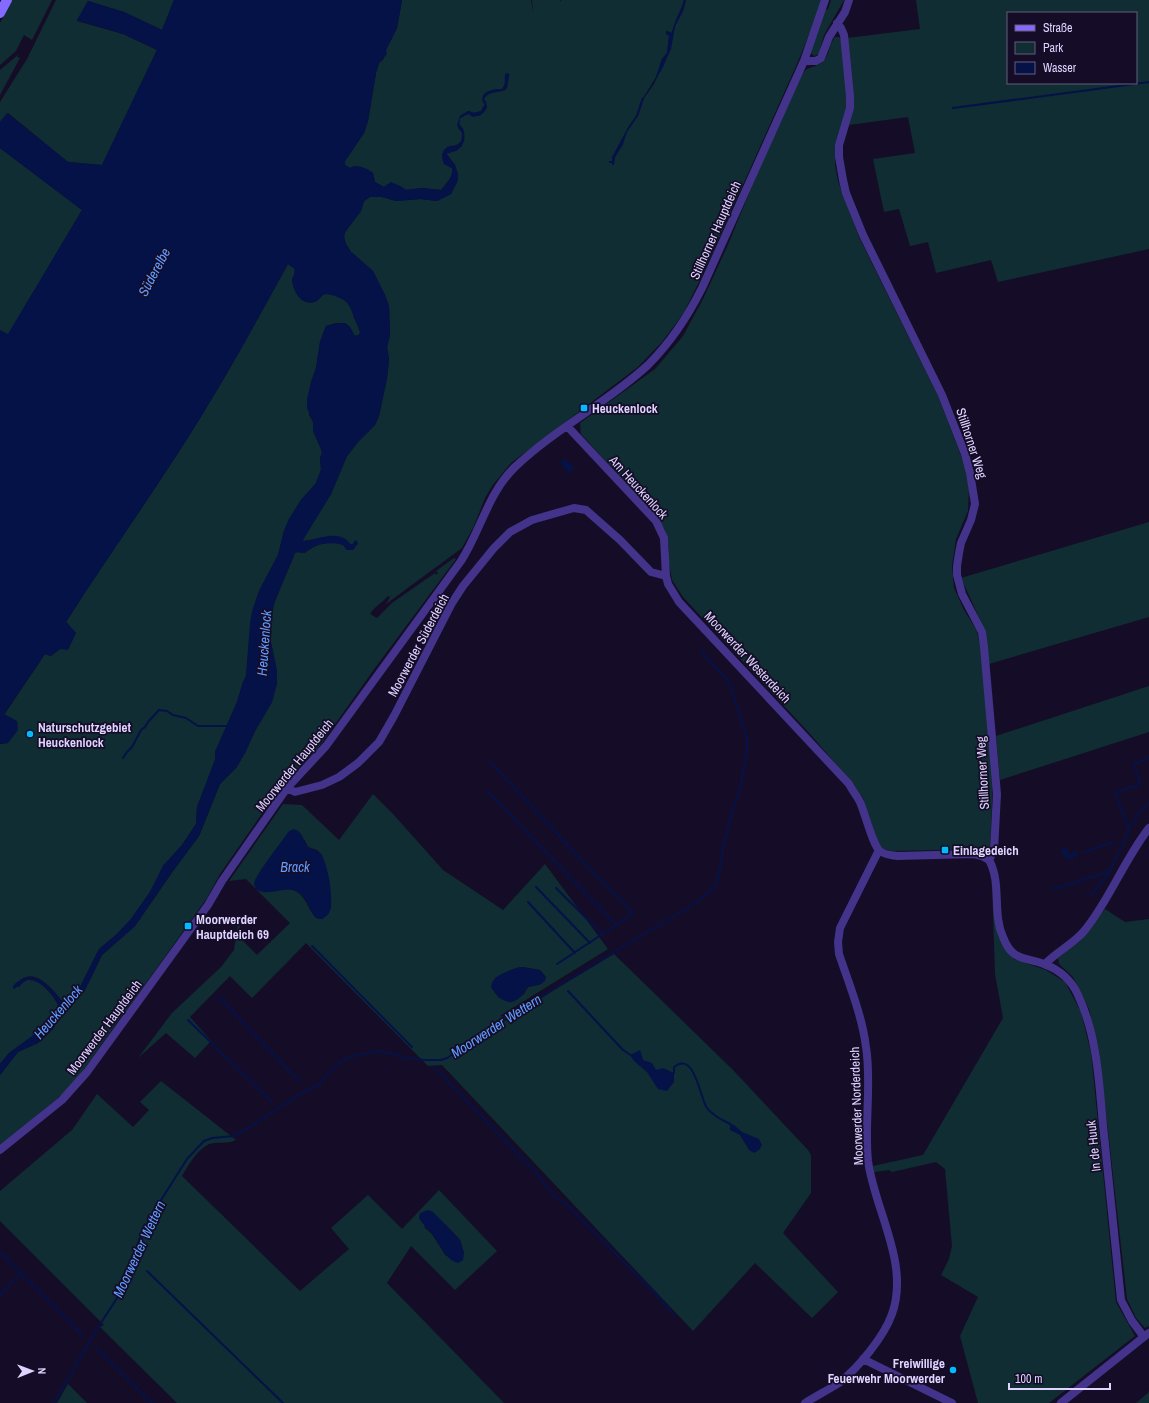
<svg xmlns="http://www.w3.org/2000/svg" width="1149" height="1403" viewBox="0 0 1149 1403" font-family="'Archivo Narrow',sans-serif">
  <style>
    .green { fill: #0f2d32; fill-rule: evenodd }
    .water { fill: #051248 }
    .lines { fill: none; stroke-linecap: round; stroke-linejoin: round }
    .stream { stroke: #051248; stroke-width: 2 }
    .street { stroke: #44338b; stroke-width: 8 }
    .secondary { stroke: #856aff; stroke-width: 10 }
    .poi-dot { fill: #00bcfe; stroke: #150d27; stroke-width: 1.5 }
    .labels { text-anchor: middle; stroke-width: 3.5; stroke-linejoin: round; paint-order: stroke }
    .street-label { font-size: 13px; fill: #dfd3ff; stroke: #150d27 }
    .poi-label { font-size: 13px; font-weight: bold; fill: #dfd3ff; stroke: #150d27; text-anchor: start }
    .water-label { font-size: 14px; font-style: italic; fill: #619cff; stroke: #150d27 }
  </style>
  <rect width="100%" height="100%" fill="#150d27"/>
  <!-- green -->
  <path class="green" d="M12,0H52L32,40L24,35L16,51L0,65V23Z
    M56,0H174L162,30L124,12L88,1L77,21L123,34L157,50L102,165L68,162L8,113L0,122V102L27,59Z
    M402,0H531L533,13L532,0H560L561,2V0H684C681,11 674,22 672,33L667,31L669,36L667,53L662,59L656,77L644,97L642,98L636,116L629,126L613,157L612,165L614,164L615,157L623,144V139L632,122L638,116L644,98L654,84L670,49L675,26L683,11L686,0H823L797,64L703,274L684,312L674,326L662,342L638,367L511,463L492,486L485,498L473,528L462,548L386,604L390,597L388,596C382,603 375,606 370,614L377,618L392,603L435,573L436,575L438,573L436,571L454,558L456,559L375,668L326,737L316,751L289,777L279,789L220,874L207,898L126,1011L119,1007L117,1010L123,1014L79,1076L65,1092L0,1146V1075L18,1052L38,1043L53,1029L64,1009L75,1000L85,990L102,955L135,926L173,871L199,836L220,784L236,768L245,753L255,731L272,702L277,683V671L269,633V623L275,601L295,553L298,552L305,553C315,544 330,540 343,545L347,550H352L355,548L354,542L353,544H349L345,539C325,534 322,539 304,541L302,540L331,494L347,456L358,442L375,425L379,416L387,378L389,359L387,347L390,335L389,306L385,295L373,271L351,252L346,244L344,237L345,232L361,211L364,201L370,197H382L396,201L420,199L437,201L451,194L458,180V175L455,165L446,153L456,151L462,146L463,129L459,124L460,118L468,114C477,118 483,116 487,107L483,99C490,89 503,94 507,88C508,85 507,81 508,78H505V85L502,89C494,89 480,91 483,102L485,104L481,111L474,113L468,111L460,116L458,128L463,133C461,146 459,144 447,147L444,164L452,168V176L441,190L421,188L406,190L400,186L388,184L384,187L375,182L373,173L354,166L350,168L345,165V161L364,133L368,121L376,73L379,63L383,60L386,50L397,28Z
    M831,0H844L824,35L819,53L817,55L814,56L811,53V51L825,10L828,9Z
    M916,0H1149V249L998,282L991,260L936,273L928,242L910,246L899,209L884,212L873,159L915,153L908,117L849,125L853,106L847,38L920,29ZM1008,13H1136V83H1008Z
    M835,37H839L842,41L847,96L846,108L835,144V165L838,181L859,237L938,396L965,466L969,489L968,511L956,539L952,566L954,588L964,610L977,631L982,656L993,782L990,849L891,851L884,849L878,843L863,798L851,782L811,735L683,597L672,580L669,564V547L665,530L658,519L581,434L580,423L655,369L683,336L703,299L727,247L760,167L802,74C809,65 813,69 821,63C830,58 828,45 835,37Z
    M19,54L17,57L20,58L0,95V70Z
    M0,148L82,210L8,335L0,330Z
    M288,264L295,269L294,275L292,279C293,291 301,306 315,302C320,300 321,295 325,294C335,293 347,300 351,308C353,312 353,317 355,320C357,324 359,328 360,332L359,335L354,336L350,327L345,323H336L326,326L320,342L316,368L311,382L309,415L313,422V431L321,449L322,453L320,458L321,470L316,483L301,500L289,519L284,531L278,555L259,591L252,612L246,676L243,682L237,702L215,752V760L197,807L196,824L182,845L163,866L150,892L131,919L117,934L99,949L80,987L64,1000H61C55,991 38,972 26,977C22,978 18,982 15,984L19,987C21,985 23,981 26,980C38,976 54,996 58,1005L50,1021L37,1033L9,1053L0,1064V744L8,743L4,715L45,654L51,656L60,649L76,633L66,622C103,563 144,506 182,447C220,388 254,326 288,264Z
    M1149,522V617L989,664L982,624L961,578Z
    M1149,686V732L1000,780L996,736Z
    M373,794L393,814L443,870L503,910L545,864L608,949L500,1016L510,1018L556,989L614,954L733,1070L808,1150L811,1155V1193L783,1233L838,1292L812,1318L755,1263L693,1331L442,1065L428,1066L306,943L252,998L230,976L190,1017L211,1041L195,1058L166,1033L138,1058L172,1013L221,967L234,950L239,918L240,938L257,955L290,923L246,879L229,881L283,804L302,805L339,840ZM304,839L308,847L317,850L322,855L329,881L331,908L322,919L316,918C306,907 305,889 286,889C282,889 278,891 273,891ZM522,967L540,970L546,977L541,984L528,987L524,994L516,1000L499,998L491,987L495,978L516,968Z
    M992,883L998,936L1014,959L1046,970L1065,982L1081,1012L1091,1053L1116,1302L1135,1336L1049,1403H978L960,1336L978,1297L941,1275L949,1259L952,1246L945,1169L936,1162L892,1172L889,1170L874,1172L873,1166L923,1155L1003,1018L995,974Z
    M1105,909L1125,922L1149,919V1326L1145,1328L1136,1318L1127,1299L1099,1051L1089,1009L1073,977L1059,964L1058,958L1080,941Z
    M161,1081L236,1140C228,1144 222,1142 214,1143C200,1144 188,1166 182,1176L300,1291L349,1249L331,1228L368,1195L402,1229L439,1190L497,1251L455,1290L411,1246L387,1283L504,1403H177L100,1327L104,1325L0,1221V1191L72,1130L97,1094L133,1127L149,1110L140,1102ZM445,1224L460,1240L464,1253L446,1256L432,1234L424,1227Z
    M68,1384L87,1403H57Z
    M1149,1391V1403H1136L1148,1393Z"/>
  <!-- water -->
  <path class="water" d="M174,0H402L397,28L386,50L387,54L379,63L376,73L368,121L364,133L345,161V165L350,168C358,164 366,168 373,173L375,182L384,187L391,182L400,186L406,190L421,188L442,190C447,183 453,177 452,168L444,164C441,158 441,150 448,147C451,145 455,147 458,145C462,143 462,137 462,133L457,125L460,116L469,111L474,113L481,111L485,104L483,102C480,91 494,89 502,89C507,84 503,78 506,73L509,74C510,77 507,83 507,87C500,95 490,89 484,99L486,102L487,107L481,115L473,117L468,114L460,118L459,124C461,127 464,128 464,132C467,146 457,151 446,154L455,165L458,175V180L451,194L437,201L420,199L396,201L382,197H370L364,201L361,211L345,232L344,237L346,244L351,252L373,271L385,295L389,306L390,335L387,347L389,359L387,378L379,416L375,425L358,442L347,456L331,494L303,540L304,541C315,540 334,531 345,539C348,540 349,543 351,545L353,544L355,540L357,541L358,544L352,550H347L343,545C335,542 322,543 315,546C308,549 305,555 298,552L295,553L275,601L269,623V633L277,671V683L272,702L255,731L245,753L236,768L220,784L199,836L173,871L135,926L102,955L85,990L64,1009L53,1029L38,1043L18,1052L0,1075V1064L9,1053L43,1028L50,1021L58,1005C53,993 40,979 27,980L14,989L13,988V986C32,966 49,985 61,1000H64L80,987L99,949L117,934L131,919L150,892L163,866L182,845L196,824L197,807L215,760V752L237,702L243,682L246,676L250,623L252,612L259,591L278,555L284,531L289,519L301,500L316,483L321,470L320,458L322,453L321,449L313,431V422L307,408V399L311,382L316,368L320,342L324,331L326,326L332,324L345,323L350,327L355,336L359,335L360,332L351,309L346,301L335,296L327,294L322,295L317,301C302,307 293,292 292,279L294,275L295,269L288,264C254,326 220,388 182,447C144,506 104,563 66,622L76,633L68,650L60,649L51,656L45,654L4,714L17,721L18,730L8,743L0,744V330L8,334L82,210L0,148V122L7,113L68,162L102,165L157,50L123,34L77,20L88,1L124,12L162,30Z
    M684,0H686L683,11L675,26L671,49L662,69L644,98L638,116L627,132L623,144L615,157L614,164L612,166V163H609V161H612V157L629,126L636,116L642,98L644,97L656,77L662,59L667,53L669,36L666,34V31L672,33C674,22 681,11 684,0Z
    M565,459L574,468L569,473L561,464L560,463Z
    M294,829C303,832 303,840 308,847C312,850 317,849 321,854C328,864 335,903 329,913C327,916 324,918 322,919L316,918C310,911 308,901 301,894C287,882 269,899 256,889C255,887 254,885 254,883C256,874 283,840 289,831Z
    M1064,848L1068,849L1067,853L1069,855L1076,851L1077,852L1078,855L1072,859H1066L1064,855L1061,852L1062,849Z
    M522,967L540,970L546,977L545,981L539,985L528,987C523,993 521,999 512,1002C504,1004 489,990 492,983C495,975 514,968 522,967Z
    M640,1050L643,1060L652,1063L656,1070L663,1068L674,1073V1082L667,1091L658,1089L647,1072L634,1061L630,1055Z
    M730,1124L734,1125L742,1132L759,1139L762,1145L759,1150L754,1153L749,1150L740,1135L730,1130Z
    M428,1210L433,1212L438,1217L460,1240L464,1253L463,1260L458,1263C446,1260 440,1245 433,1235C428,1229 423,1225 419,1218L420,1213Z"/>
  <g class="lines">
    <!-- stream -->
    <path class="stream" d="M953,108L1149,82
      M123,758L127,752L132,747L141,730L145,727L148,722L159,710L167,711L173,715L186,718L198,726H226
      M490,762L588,867L625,904L633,914L557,964
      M487,791L616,925
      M1128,826L1131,825L1141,811L1149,803
      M1084,852L1114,842
      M536,887L590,943
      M556,888L602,934
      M1052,890L1110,871
      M1091,895C1109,877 1118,854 1129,831L1116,794L1117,792L1138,785L1140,783L1134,764L1149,758
      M528,902L575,953
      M312,946L412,1047
      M568,991L623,1050L632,1056
      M218,996L300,1082
      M188,1020L271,1101
      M434,1067L538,1175L555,1197L564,1202L654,1292L674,1315
      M672,1074L674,1073V1067C695,1050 700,1099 707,1108C713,1116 722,1120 730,1124
      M0,1252L83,1336
      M147,1271L283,1403
      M0,1295L21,1273
      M96,1348L152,1403
      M54,1403L95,1332L119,1295L130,1271L139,1240L151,1216L187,1159L204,1141L212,1138L234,1136L245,1130L297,1096L321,1083L325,1077L339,1063L349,1057L377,1051L384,1052L407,1058L424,1060H441L447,1058L540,997L637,938L685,910L707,894L715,886L719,874L723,848L733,808L740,790L747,750V740L730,683L701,651"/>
    <!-- street -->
    <path class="street" d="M837,23L841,28L844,35L850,96V108L839,145V157L843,180L846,193L863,235L942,395L965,454L970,473L975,504L971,520L961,543L959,553L957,566V575L962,594L982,632L984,647L997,794L994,850L989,860
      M804,61H816L821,58L829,37L845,12L849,0
      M567,426L656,521L664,538L666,576L668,584L679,602L849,784C852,790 857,796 860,802C865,813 873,846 880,851C885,855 891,855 897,856L974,854L982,856L989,860
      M287,788L295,792L322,785L339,777L358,763L379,742L394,716L452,603L463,586L494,548L510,532L532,520L574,508L586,510L620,540L651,572L666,576
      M989,860C1002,883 992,913 1003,937C1013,963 1025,956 1046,965C1060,970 1072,981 1078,995C1097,1035 1099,1081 1103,1125C1109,1183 1115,1242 1121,1300L1132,1321L1144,1337
      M1045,964C1057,951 1074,944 1085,930C1110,899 1124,860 1149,828
      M0,1150L62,1100L87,1072L208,905L222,881L287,788L326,746L461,561C481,530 488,493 515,467C556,428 607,403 648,365C670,343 688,316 702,288L804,61L825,0
      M863,1359L952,1403
      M805,1403C816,1396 828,1390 839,1383C858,1368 884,1337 892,1314C910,1264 875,1211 868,1161C864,1123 872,1085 866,1047C862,1015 849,984 839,954L838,942L840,928L879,850
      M1061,1403L1149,1333"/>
    <!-- secondary -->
    <path class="secondary" d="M0,13L7,0"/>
  </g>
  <!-- markers -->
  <g class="poi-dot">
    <rect x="580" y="404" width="8" height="8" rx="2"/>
    <circle cx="30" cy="734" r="4"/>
    <rect x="941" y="846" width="8" height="8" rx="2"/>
    <rect x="184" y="922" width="8" height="8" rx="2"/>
    <circle cx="953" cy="1370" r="4"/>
  </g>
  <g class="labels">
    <!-- street labels -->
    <g class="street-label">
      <text transform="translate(715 230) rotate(-66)" y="5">Stillhorner Hauptdeich</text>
      <text transform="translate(972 443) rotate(72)" y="5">Stillhorner Weg</text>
      <text transform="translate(639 487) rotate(48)" y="5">Am Heuckenlock</text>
      <text transform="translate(418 645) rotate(-62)" y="5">Moorwerder Süderdeich</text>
      <text transform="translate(748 657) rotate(47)" y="5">Moorwerder Westerdeich</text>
      <text transform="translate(294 765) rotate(-51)" y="5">Moorwerder Hauptdeich</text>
      <text transform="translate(982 773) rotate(-93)" y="5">Stillhorner Weg</text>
      <text transform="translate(104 1027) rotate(-53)" y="5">Moorwerder Hauptdeich</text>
      <text transform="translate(856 1106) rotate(-92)" y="5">Moorwerder Norderdeich</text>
      <text transform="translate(1093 1146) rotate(-96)" y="5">In de Huuk</text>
    </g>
    <!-- poi labels -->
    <g class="poi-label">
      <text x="592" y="413">Heuckenlock</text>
      <text x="38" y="732">Naturschutzgebiet<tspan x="38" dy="15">Heuckenlock</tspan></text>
      <text x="953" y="855">Einlagedeich</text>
      <text x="196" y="924">Moorwerder<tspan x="196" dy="15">Hauptdeich 69</tspan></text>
      <text x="945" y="1368" text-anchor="end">Freiwillige<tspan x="945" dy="15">Feuerwehr Moorwerder</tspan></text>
    </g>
    <!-- water labels -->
    <g class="water-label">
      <text transform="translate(154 272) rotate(-62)" y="5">Süderelbe</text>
      <text transform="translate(264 643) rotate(-86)" y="5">Heuckenlock</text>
      <text x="295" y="872">Brack</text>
      <text transform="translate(58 1012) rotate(-49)" y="5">Heuckenlock</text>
      <text transform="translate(496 1026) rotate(-33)" y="5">Moorwerder Wettern</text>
      <text transform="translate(139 1249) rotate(-65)" y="5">Moorwerder Wettern</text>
    </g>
  </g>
  <!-- legend -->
  <rect x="1007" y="12" width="130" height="72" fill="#150d27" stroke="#665c7d"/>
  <rect x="1015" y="25" width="20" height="6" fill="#856aff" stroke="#665c7d"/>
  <text x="1043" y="32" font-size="12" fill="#dfd3ff">Straße</text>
  <rect x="1015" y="42" width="20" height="12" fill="#0f2d32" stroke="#665c7d"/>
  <text x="1043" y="52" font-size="12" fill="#dfd3ff">Park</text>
  <rect x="1015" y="62" width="20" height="12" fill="#051248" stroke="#665c7d"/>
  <text x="1043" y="72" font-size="12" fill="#dfd3ff">Wasser</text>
  <!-- north arrow -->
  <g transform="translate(32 1371) rotate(89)" stroke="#150d27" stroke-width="3" paint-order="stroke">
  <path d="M0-3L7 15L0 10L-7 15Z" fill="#dfd3ff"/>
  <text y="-6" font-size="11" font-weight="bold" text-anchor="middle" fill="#dfd3ff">N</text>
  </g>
  <!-- scale -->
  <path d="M1009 1383v6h101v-6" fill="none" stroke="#dfd3ff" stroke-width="2"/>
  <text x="1015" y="1383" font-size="12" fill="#dfd3ff" stroke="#150d27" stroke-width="3" paint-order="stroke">100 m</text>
</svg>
